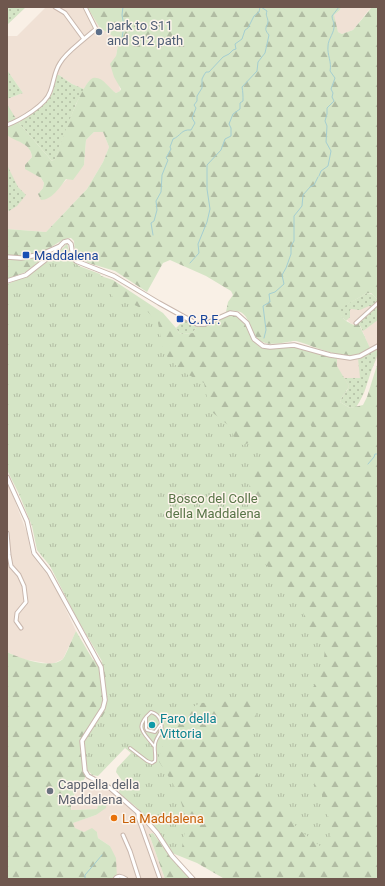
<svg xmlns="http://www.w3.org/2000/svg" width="385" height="886" viewBox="0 0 385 886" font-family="Roboto,sans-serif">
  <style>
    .residential { fill: #f0e1d5 }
    .grass { fill: url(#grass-dots) }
    .forest { fill: url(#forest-firs) }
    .park { fill: url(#park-tufts) }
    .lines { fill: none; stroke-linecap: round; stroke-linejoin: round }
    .stream { stroke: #a4ced1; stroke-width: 1 }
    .pedestrian-casing { stroke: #c9b7ad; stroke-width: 4 }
    .minor-casing { stroke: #c9b7ad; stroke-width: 5 }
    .tertiary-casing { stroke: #c9b7ad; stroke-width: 5.5 }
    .pedestrian { stroke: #fff; stroke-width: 2 }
    .minor { stroke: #fff; stroke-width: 3 }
    .tertiary { stroke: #fff; stroke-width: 3.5 }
    .service-dot { fill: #5c6f8a; stroke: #fdf4eb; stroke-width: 1.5 }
    .transit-dot { fill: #1a4fb4; stroke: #fdf4eb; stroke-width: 1.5 }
    .culture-dot { fill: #0f9aa8; stroke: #fdf4eb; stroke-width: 1.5 }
    .worship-dot { fill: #6b7280; stroke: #fdf4eb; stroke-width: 1.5 }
    .food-dot { fill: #e8710a; stroke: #fdf4eb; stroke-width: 1.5 }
    .labels { text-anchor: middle; stroke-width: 3; stroke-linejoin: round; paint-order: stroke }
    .service-label { font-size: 13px; fill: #4e5e75; stroke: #fdf4eb; text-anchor: start }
    .transit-label { font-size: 13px; fill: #164399; stroke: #fdf4eb; text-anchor: start }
    .park-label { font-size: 13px; fill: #587447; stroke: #fdf4eb }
    .culture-label { font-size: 13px; fill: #0d838f; stroke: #fdf4eb; text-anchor: start }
    .worship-label { font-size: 13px; fill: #5b616d; stroke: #fdf4eb; text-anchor: start }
    .food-label { font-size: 13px; fill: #c56008; stroke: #fdf4eb; text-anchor: start }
  </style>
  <defs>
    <pattern id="grass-dots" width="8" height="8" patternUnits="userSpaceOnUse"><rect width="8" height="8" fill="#d5e5c6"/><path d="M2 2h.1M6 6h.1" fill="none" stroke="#b1bca3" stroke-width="1.8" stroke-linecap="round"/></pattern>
    <pattern id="forest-firs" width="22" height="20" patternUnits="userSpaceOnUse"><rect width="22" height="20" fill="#d5e5c6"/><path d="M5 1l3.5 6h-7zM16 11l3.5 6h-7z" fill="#b1bca3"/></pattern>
    <pattern id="park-tufts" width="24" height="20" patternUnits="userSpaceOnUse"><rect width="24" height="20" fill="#d5e5c6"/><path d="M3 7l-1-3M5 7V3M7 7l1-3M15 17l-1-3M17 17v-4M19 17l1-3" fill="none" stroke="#b1bca3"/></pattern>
  </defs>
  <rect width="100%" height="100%" fill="#f9f0e6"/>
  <!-- residential -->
  <path class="residential" d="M46,7H87L100,28L119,40L116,56L120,91L116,93L111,90L105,83L89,81L84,89L72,84L59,75L54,86L52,94L47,100L28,116L7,128V99L23,93L7,70V36H17Z
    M341,7H373L368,11L353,30L342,34L338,32L334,18V15L340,10Z
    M94,132H103L109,147L103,162L87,189L46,232L7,229V135L21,142L30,149L32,157L25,165V168L41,178L44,183L43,188L38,194L51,196L67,179L84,165L86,140Z
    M378,300V356L371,370L364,393L356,407L337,366V358L355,359L360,358L371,352V351L359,323L354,325L350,323L340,312Z
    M7,483L10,488L27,533L31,554L53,582L76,631L63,659L52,664L22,659L7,652Z
    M84,781L99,784L112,791L142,819L153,833L149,834L165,879H117L110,846L98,838L97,832L88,831L84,832L74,828L72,823L96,815L107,803L98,805L97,809L71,810L72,803L77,788Z"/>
  <!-- grass -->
  <path class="grass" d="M7,7H26L7,25Z
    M7,70L23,93L7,99Z
    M57,75H59L72,84L84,89L76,104L55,159L52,161L18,122L28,116L52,94Z
    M7,165L18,187L26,195L17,206L9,211L7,209Z
    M367,293C372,293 374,296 378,300V302L372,307L369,306L360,310L351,309L350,310V317L346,321L340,315V308Z
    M378,304V320L363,331L358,322Z
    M184,320L197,326L193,333L183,334L179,333L176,328Z
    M378,348C378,356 375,361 372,369C367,382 365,395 356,407L350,408L340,402C342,395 348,391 349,386L344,378H360L358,358Z"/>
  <!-- forest -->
  <path class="forest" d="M87,7H341L340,10L334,15L338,32L342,34L353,30L372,7H378V300L371,293H367L341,308C338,317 347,322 354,325L358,322L370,348C366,351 361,354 356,355C341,358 324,350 311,346C306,344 301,342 296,341C285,341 270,348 259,340C247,331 252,305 226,312L228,302L233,295L231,291L206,276L170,260L163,263L147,292L115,271L82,261L77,257L75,254L74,241L71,238C62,238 54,246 45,251C34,256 19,258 7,255V229L46,232L87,189L103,162L109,147L103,132H94L86,140L84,165L73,180L66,179C60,187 52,200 41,200L38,194L43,188L44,183L41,178L25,169V165L32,157C31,143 16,142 7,135V104L18,122L52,161L55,159C60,146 82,81 93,78C103,76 109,89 116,93L120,91L121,89L114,77L110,64L116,56L119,40L100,28Z
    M54,250L26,272L7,279V259C28,260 35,260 54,250Z
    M42,268L80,269L113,280L163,313L176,328L179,333L183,334L193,333L197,326C211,327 222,313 235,316C251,319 248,342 262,348C270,351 280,346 289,346C302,346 324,355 337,358V366L349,386C348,390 342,395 340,402L350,408L363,405L367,397L378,362V879H222L223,878L197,863L172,853L156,756L164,717L90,769C83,784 71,792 71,810L97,809L98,805L107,803L106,808L96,815L73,823L75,828L84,832L92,828L97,832L98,838L110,846L116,858L117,879H7V652C19,658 51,670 63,659C66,655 73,637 76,631L93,660L103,662L64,576L7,285Z
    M153,833L170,856L191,879H165L149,834Z"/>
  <!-- park -->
  <path class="park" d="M67,243L71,259L79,266L100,274L115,301L120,298L147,311L158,323L164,353L181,371L204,383L209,407L212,412L228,425L236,440L242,445C258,441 258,438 270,451V457L251,473L248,499L258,519L252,530L261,559L301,603L307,629L325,648L323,667L306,702L310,722L309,761L315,786L322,794V807L332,822L329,853L298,829L268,791L254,769L249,749L258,704L246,700L201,703L172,717L158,760L177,790L187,820L182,847L172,853L158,831L135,806L118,793L123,785V782L116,772L117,768L131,753L125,748L98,776L92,775L88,770L84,741L100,721L105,712L109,693L103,663L75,615L50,566L37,550L32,526L19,494L7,470V284C24,279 32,273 45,262C53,256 61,252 67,243Z
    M309,422L314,431L307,433L302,425Z"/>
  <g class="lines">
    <!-- stream -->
    <path class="stream" d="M122,38L124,26L122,15L123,7
      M319,176L321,171L328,166L331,151L326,142L327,126L325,121L327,114V108L334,101L332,97L333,93L331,89L335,78L330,71C332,62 327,55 328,46C328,39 335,32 334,25C334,22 332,19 332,16L339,7
      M153,235L151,223L154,221L157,210L156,201L161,192L162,175L168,160L166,158L171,149L170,147L173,139C181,136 181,129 191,130L195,123L192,118L196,108L194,105L197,101V96L202,88V79L204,75L206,72H209L223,57L229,54L233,50L236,49L235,44L242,39L245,30L248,28L254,16L259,12L260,7
      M190,263L199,253L198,244L207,222L210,209L207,189V165L221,150L225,139L231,136V128L229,124L233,114L240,109V103L243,101C243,96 243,92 242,87L257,71L258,62L265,53L269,35C263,28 267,28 268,22C268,17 265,16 267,11L261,7
      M264,338L266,330L263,306L270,302L269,294L275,292L284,284L282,275L286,268L291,254V246L294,241V216L302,206L303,195L310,187L314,185L318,177
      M368,464L374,457L375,454H378
      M85,879V875L102,855"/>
    <defs>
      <path id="pedestrian" d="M146,717V728L147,730L155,732L160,725
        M130,748L147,761L152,763L155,761C156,755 154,750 155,745C155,740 158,737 160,733C164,725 160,714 151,712C133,728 144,732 154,746"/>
      <path id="minor" d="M84,39L96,29L85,7
        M7,125C20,120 46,105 50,92C54,82 54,72 60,63C65,54 76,46 84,39L65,13L55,7
        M356,323L378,303
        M7,533L9,555L11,566L19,575L24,586L26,602L17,613L16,621L21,628
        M138,812V817L160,879
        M123,835L130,851L139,879
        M115,879C118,875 122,876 126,879"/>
      <path id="tertiary" d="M7,257L21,258L42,254L60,246L64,242L68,241L71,244L73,257L76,261L114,276L159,303L197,324H205L230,313L237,314L247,323L254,339L263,346L270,347L294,345L330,355L350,358L360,356L378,346
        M7,281L26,275L58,250L60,246
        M7,477L27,521L34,553L49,572L101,667L105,700L103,708L82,741L85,771L88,776L110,788L143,817L157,833L172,856L193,879"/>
    </defs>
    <!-- pedestrian casing -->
    <use href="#pedestrian" class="pedestrian-casing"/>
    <!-- minor casing -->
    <use href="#minor" class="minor-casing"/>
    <!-- tertiary casing -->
    <use href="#tertiary" class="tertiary-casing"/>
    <!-- pedestrian -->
    <use href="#pedestrian" class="pedestrian"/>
    <!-- minor -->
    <use href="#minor" class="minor"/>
    <!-- tertiary -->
    <use href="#tertiary" class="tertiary"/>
  </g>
  <!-- markers -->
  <circle class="service-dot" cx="99" cy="32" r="4"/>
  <g class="transit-dot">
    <rect x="22" y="251" width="8" height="8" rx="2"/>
    <rect x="176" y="315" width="8" height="8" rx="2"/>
  </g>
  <circle class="culture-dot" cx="152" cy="725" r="4"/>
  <circle class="worship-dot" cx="50" cy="791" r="4"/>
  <circle class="food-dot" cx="114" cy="818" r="4"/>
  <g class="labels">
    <!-- service labels -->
    <g class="service-label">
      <text x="107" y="30">park to S11<tspan x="107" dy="15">and S12 path</tspan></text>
    </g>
    <!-- transit labels -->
    <g class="transit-label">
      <text x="34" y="260">Maddalena</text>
      <text x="188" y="324">C.R.F.</text>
    </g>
    <!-- park labels -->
    <g class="park-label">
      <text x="213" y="503">Bosco del Colle<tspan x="213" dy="15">della Maddalena</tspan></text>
    </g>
    <!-- culture labels -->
    <g class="culture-label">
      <text x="160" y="723">Faro della<tspan x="160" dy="15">Vittoria</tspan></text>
    </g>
    <!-- worship labels -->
    <g class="worship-label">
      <text x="58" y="789">Cappella della<tspan x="58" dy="15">Maddalena</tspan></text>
    </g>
    <!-- food labels -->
    <g class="food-label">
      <text x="122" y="823">La Maddalena</text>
    </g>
  </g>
  <!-- border -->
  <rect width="385" height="886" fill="none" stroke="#6f574e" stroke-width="16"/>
</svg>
